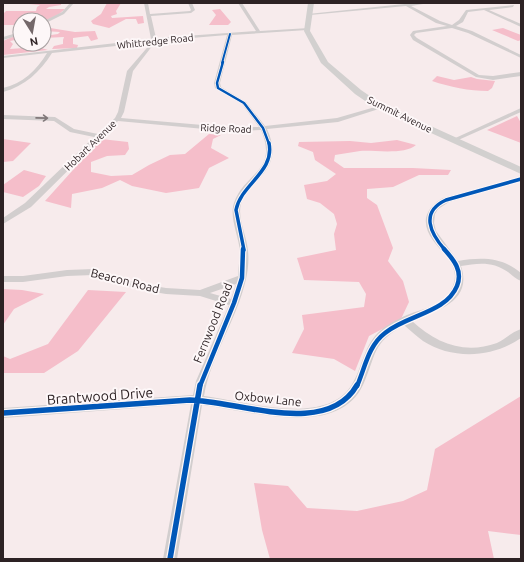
<svg xmlns="http://www.w3.org/2000/svg" width="524" height="562" viewBox="0 0 524 562" font-family="Ubuntu,sans-serif">
  <style>
    .forest { fill: #f5beca }
    .lines { fill: none; stroke-linecap: round; stroke-linejoin: round }
    .street { fill: #d2cece; fill-rule: evenodd }
    .secondary { fill: #d2d0cf; fill-rule: evenodd }
    .cycleway-far4-casing { stroke: #fdf7f8; stroke-width: 3 }
    .cycleway-far3-casing { stroke: #fdf7f8; stroke-width: 4 }
    .cycleway-far2-casing { stroke: #fdf7f8; stroke-width: 5.5 }
    .cycleway-far1-casing { stroke: #fdf7f8; stroke-width: 7 }
    .cycleway-casing { stroke: #fdf7f8; stroke-width: 8 }
    .cycleway-far4 { stroke: #0057b8; stroke-width: 2 }
    .cycleway-far3 { stroke: #0057b8; stroke-width: 2.5 }
    .cycleway-far2 { stroke: #0057b8; stroke-width: 3.5 }
    .cycleway-far1 { stroke: #0057b8; stroke-width: 4.5 }
    .cycleway { stroke: #0057b8; stroke-width: 5.5 }
    .oneway { stroke: #807879 }
    .labels { text-anchor: middle; stroke-width: 4; stroke-linejoin: round; paint-order: stroke }
    .far-street-label { font-size: 10px; fill: #2d2224; stroke: #fdf7f8 }
    .street-label { font-size: 12px; fill: #2d2224; stroke: #fdf7f8 }
    .near-street-label { font-size: 14px; fill: #2d2224; stroke: #fdf7f8 }
  </style>
  <rect width="100%" height="100%" fill="#f7ebec"/>
  <!-- forest -->
  <path class="forest" d="M18,3H61V5L49,7L46,9H65L59,14L44,22V20H20V25H3V14L6,11H36L37,7L40,5Z
    M107,3H121L116,11L117,14L111,16L112,18L143,16L144,23L138,24L136,19H126L109,28L93,24L91,21L101,14Z
    M220,9L231,22L228,25H209L216,15L212,10Z
    M44,27L75,32L95,31L98,39L91,41L88,36L73,38V44L78,45L77,48L52,49L54,46L63,44V40L64,37L44,38V36L58,34L60,32L44,31Z
    M503,28L521,35V40L518,41L492,30Z
    M12,37H20V39L10,41L13,44L10,49L38,47L48,50L3,55V41Z
    M437,76L454,80L471,77L477,79L495,81L492,88L488,91C469,91 450,87 432,81Z
    M517,116L521,123V143L487,130Z
    M209,134L221,135L213,139L211,148L229,158L209,168L199,188L166,193L132,186L120,180L102,188L72,194L71,208L45,201L101,139L128,142L129,149L125,155L107,156L91,162V172L111,176L132,175L149,165L170,155L185,154Z
    M3,139L31,143L13,161L3,162Z
    M397,140L416,145C405,155 375,150 360,151C352,152 343,154 335,155L334,161L344,168H413L451,170L448,175H419L393,187L367,189V198L377,205L393,248L388,261L403,281L409,302L401,319L369,336L355,371L334,359L292,353L304,329L302,315L364,307L366,294L359,282L304,280L297,258L336,250L334,234L337,224L334,214L320,203L307,199L304,185L327,181L336,174L315,160L313,152L298,146L299,142L350,141L371,143Z
    M24,170L46,176L39,186L23,197L3,192V185Z
    M3,289L22,290L44,294L14,309L3,325Z
    M88,290L126,292L78,351L44,373H3V356L10,359L48,344Z
    M521,396V535L488,531L494,559H270L262,530L254,483L288,486L307,508L357,511L403,501L427,490L435,449Z"/>
  <g class="lines">
    <!-- street -->
    <path class="street" d="M70,3H74L64,14L44,24V21L62,12Z
      M144,3H148L150,14L190,11L191,10L188,3H192L195,10L191,13L151,16L156,38L256,31L238,3H242L260,31L309,28L307,30L232,35L220,83L221,87L246,102L265,126L337,118L382,105L385,107L338,122L267,129C277,151 273,165 257,181C250,188 244,194 241,204C237,218 247,236 248,251C249,260 248,271 246,279C237,320 211,355 204,396C244,401 324,427 351,386C363,368 363,345 381,330C388,324 398,319 407,315C422,309 443,306 451,290C453,286 455,281 455,276C454,254 423,242 426,218C428,209 435,202 443,198L521,177V181L449,202L438,209L435,214L434,223L436,231L458,261C482,257 502,257 521,273V281C516,279 512,275 508,272C493,261 478,263 461,266C473,302 437,310 412,321C436,343 464,355 497,343C505,339 512,332 521,329V338C493,358 452,360 423,341C416,336 410,330 404,325C371,344 377,354 363,385C337,440 248,410 202,405L177,559H163L191,404L3,418V408L193,395L196,381L229,305L200,296L166,294L136,289L93,275L67,276L23,282H3V276H23L67,270L94,269L137,283L166,288L200,290L238,276C238,268 240,260 240,252C239,236 229,218 234,203C244,172 279,172 261,130L226,131L118,121L31,207L3,224V218L25,203L94,137L70,132L54,121L3,119V115L55,117L74,129L98,134L115,118L118,112L127,71L152,42L52,53C40,72 25,86 3,92V88C22,84 37,70 47,53L3,58V56L151,39ZM227,35L214,83L215,88L242,104L259,127H226L121,118L124,112L133,71L156,41ZM236,284L231,299L210,293Z
      M414,3H429L411,6L440,21L452,25L459,20L466,10L514,5L513,7L489,10L521,24V27L484,10L468,12L463,22L456,26L472,31L521,55V58L468,33L452,28L416,33L414,35L417,38L479,75L493,76L521,72V76L493,80L476,77L413,40L410,35L413,31L447,26L436,23L406,6L310,15L308,14Z
      M20,32V35L3,40V37Z
      M521,108V112L456,141L451,140Z"/>
    <!-- secondary -->
    <path class="secondary" d="M308,3H314L310,31L328,62L361,90L380,103L521,167V174L374,107L355,94L321,63L304,31Z"/>
    <defs>
      <path id="cycleway-far4" d="M222,63L230,34"/>
      <path id="cycleway-far3" d="M223,62L217,83L218,88L244,103L263,128L269,144"/>
      <path id="cycleway-far2" d="M244,250L236,210C241,184 275,172 269,143
        M445,250C430,233 420,212 446,200L521,179"/>
      <path id="cycleway-far1" d="M200,386L234,303L242,278L243,249
        M357,386C365,368 368,346 385,333C407,315 446,313 457,286C463,271 454,260 444,249"/>
      <path id="cycleway" d="M3,413L190,400C238,401 327,438 357,385
        M170,559L200,385"/>
    </defs>
    <!-- cycleway-far4 casing -->
    <use href="#cycleway-far4" class="cycleway-far4-casing"/>
    <!-- cycleway-far3 casing -->
    <use href="#cycleway-far3" class="cycleway-far3-casing"/>
    <!-- cycleway-far2 casing -->
    <use href="#cycleway-far2" class="cycleway-far2-casing"/>
    <!-- cycleway-far1 casing -->
    <use href="#cycleway-far1" class="cycleway-far1-casing"/>
    <!-- cycleway casing -->
    <use href="#cycleway" class="cycleway-casing"/>
    <!-- cycleway-far4 -->
    <use href="#cycleway-far4" class="cycleway-far4"/>
    <!-- cycleway-far3 -->
    <use href="#cycleway-far3" class="cycleway-far3"/>
    <!-- cycleway-far2 -->
    <use href="#cycleway-far2" class="cycleway-far2"/>
    <!-- cycleway-far1 -->
    <use href="#cycleway-far1" class="cycleway-far1"/>
    <!-- cycleway -->
    <use href="#cycleway" class="cycleway"/>
  </g>
  <!-- one-way arrows -->
  <defs><path id="oneway-shaft" d="M-6 0H5M1.5-3L5.5 0L1.5 3" fill="none" stroke-width="1.6" stroke-linecap="round" stroke-linejoin="round"/></defs>
  <use class="oneway" href="#oneway-shaft" transform="translate(42 118) rotate(1)"/>
  <g class="labels">
    <!-- far-street labels -->
    <g class="far-street-label">
      <text transform="translate(155 41) rotate(-6)" y="4">Whittredge Road</text>
      <text transform="translate(400 114) rotate(26)" y="4">Summit Avenue</text>
      <text transform="translate(226 128) rotate(2)" y="4">Ridge Road</text>
      <text transform="translate(90 145) rotate(-44)" y="4">Hobart Avenue</text>
    </g>
    <!-- street labels -->
    <g class="street-label">
      <text transform="translate(125 281) rotate(14)" y="4">Beacon Road</text>
      <text transform="translate(213 323) rotate(-68)" y="4">Fernwood Road</text>
      <text transform="translate(268 399) rotate(6)" y="4">Oxbow Lane</text>
    </g>
    <!-- near-street labels -->
    <g class="near-street-label">
      <text transform="translate(100 396) rotate(-4)" y="5">Brantwood Drive</text>
    </g>
  </g>
  <!-- border -->
  <rect width="524" height="562" fill="none" stroke="#2d2224" stroke-width="8"/>
  <!-- north arrow -->
  <g transform="translate(32 32) rotate(169)"><circle r="19" fill="#fdf7f8" stroke="#aaa2a3"/>
  <path d="M0-3L7 15L0 10L-7 15Z" fill="#74686a"/>
  <text y="-6" font-size="11" font-weight="bold" text-anchor="middle" fill="#2d2224">N</text>
  </g>
</svg>
